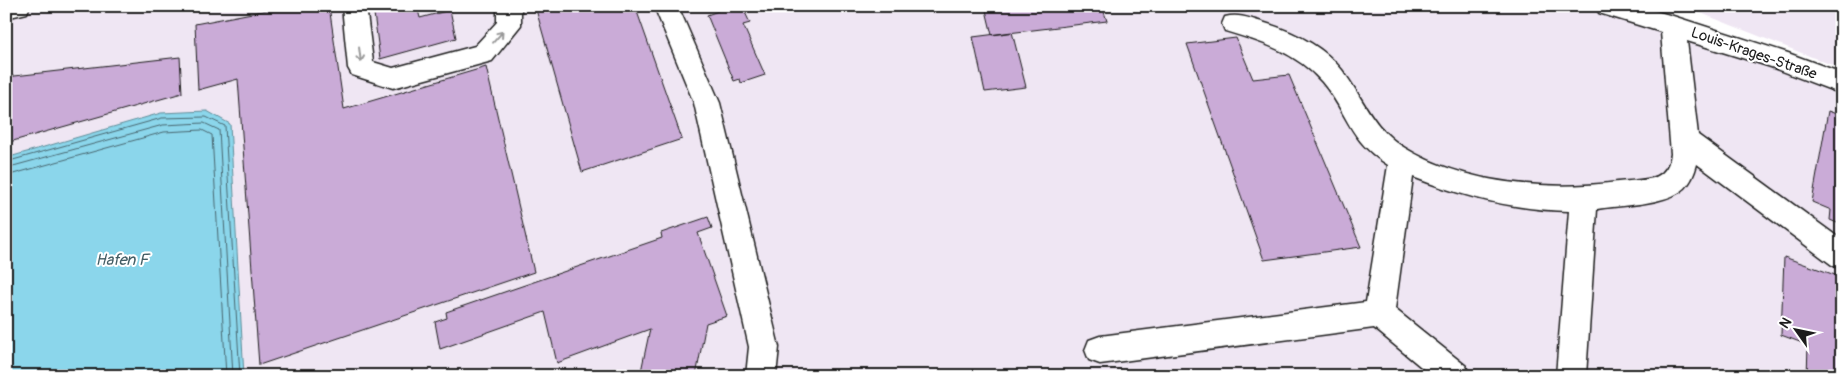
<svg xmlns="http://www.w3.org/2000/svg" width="1848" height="382" viewBox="0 0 1848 382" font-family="Pangolin,sans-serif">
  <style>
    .built { fill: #efe6f3 }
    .water { fill: #8bd6eb; stroke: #5f8c98 }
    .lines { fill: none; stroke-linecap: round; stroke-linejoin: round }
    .shore { stroke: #48666f; stroke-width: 1 }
    .building { fill: #caabd7; stroke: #1c1c1c }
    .minor-casing { stroke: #1c1c1c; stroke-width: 3 }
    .minor { fill: #fff; fill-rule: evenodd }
    .oneway { stroke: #999 }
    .labels { text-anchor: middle; stroke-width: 4; stroke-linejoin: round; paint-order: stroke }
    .street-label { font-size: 15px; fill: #1c1c1c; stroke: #fff }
    .water-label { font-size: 16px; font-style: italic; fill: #435d64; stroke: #fff }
  </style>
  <rect width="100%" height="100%" fill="#fff"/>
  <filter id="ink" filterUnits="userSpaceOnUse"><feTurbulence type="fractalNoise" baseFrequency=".02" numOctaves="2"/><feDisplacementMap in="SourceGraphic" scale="10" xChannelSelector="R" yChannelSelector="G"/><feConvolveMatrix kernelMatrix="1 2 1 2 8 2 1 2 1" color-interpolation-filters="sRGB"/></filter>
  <g filter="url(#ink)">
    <!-- built -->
    <path class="built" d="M43,6H1584L1818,82L1842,92V376H244L230,124L161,113L6,158V13Z
      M1683,6H1824L1842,14V69Z"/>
    <!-- water -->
    <path class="water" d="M207,111L230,124L244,376H6V158L161,113Z"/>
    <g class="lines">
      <!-- shore -->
      <path class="shore" d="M6,162L162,118L206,117L225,126L240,376
        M6,168L163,125L204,123L219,130L233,376
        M6,176L164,132L202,130L212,135L226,376"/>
    </g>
    <!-- building -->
    <path class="building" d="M288,6H329L344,109L486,67L534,272L259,365L238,79L198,90L195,24Z
      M373,6H417L420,18L450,10L456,38L380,59Z
      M535,6H635L682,139L582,172Z
      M742,6L750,23L743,25L765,75L741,83L740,79L734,81L707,15L718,11L717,6Z
      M985,6H1102L1107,21L992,35Z
      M1012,32L1026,87L985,92L973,37Z
      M1236,38L1253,79L1289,75L1361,247L1264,260L1187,44Z
      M180,57L182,93L6,143V77Z
      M1828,111L1842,116V225L1830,220L1831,210L1812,202Z
      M708,217L712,228L698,233L727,316L706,323L696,376H640L650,329L557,363L545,312L440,349L435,322L447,318L446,312L662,238L661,233Z
      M1784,257L1838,276L1837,289L1842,290V376H1807L1808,345L1781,335Z"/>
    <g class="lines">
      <defs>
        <path id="minor" d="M6,6H30L27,13L6,18Z
          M342,6H366L373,62L393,68L475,46L497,22V6H521V25L492,61L393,88L352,75L348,68Z
          M654,6H678L720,103L779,347L776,376H746L749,347L694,103Z
          M1596,6H1638L1673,16L1788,53L1842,73V94L1771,67L1687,41L1698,135L1842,240V269L1832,265L1697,164C1695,172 1691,182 1685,188C1667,205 1621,205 1597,209L1586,376H1556L1569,211C1515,210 1464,197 1413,177L1395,309L1466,366L1470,376H1432L1374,328L1100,364L1089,360L1085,350L1089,340L1100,336L1366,302L1388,165C1348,140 1349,114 1322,82C1296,52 1262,42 1225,31L1222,24L1225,17C1239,13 1252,19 1265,23C1294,32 1323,46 1342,70C1364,99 1372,128 1405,148C1466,185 1550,191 1618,182C1643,179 1667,184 1671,154L1661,32L1599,13Z"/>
      </defs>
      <!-- minor casing -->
      <use href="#minor" class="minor-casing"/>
      <!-- minor -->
      <use href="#minor" class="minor"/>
    </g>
    <!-- one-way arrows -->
    <defs><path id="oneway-shaft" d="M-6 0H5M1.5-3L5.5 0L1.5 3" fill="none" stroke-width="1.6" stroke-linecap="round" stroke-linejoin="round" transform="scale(1.25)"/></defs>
    <g class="oneway">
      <use href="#oneway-shaft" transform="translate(498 37) rotate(-49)"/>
      <use href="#oneway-shaft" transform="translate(360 55) rotate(83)"/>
    </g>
  </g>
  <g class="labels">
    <!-- street labels -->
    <g class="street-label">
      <text transform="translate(1754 53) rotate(19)" y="5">Louis-Krages-Straße</text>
    </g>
    <!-- water labels -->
    <g class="water-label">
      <text x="122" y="265">Hafen F</text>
    </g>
  </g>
  <!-- margin -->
  <rect width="1848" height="382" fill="none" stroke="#fff" stroke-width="25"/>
  <rect x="12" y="12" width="1823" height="357" fill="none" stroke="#1c1c1c" stroke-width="2" filter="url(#ink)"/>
  <!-- north arrow -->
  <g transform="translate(1796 330) rotate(303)" stroke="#ffffff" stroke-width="4" paint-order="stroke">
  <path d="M0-4L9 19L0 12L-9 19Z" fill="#1c1c1c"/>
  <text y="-8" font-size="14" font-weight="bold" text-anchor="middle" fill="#1c1c1c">N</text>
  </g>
</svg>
